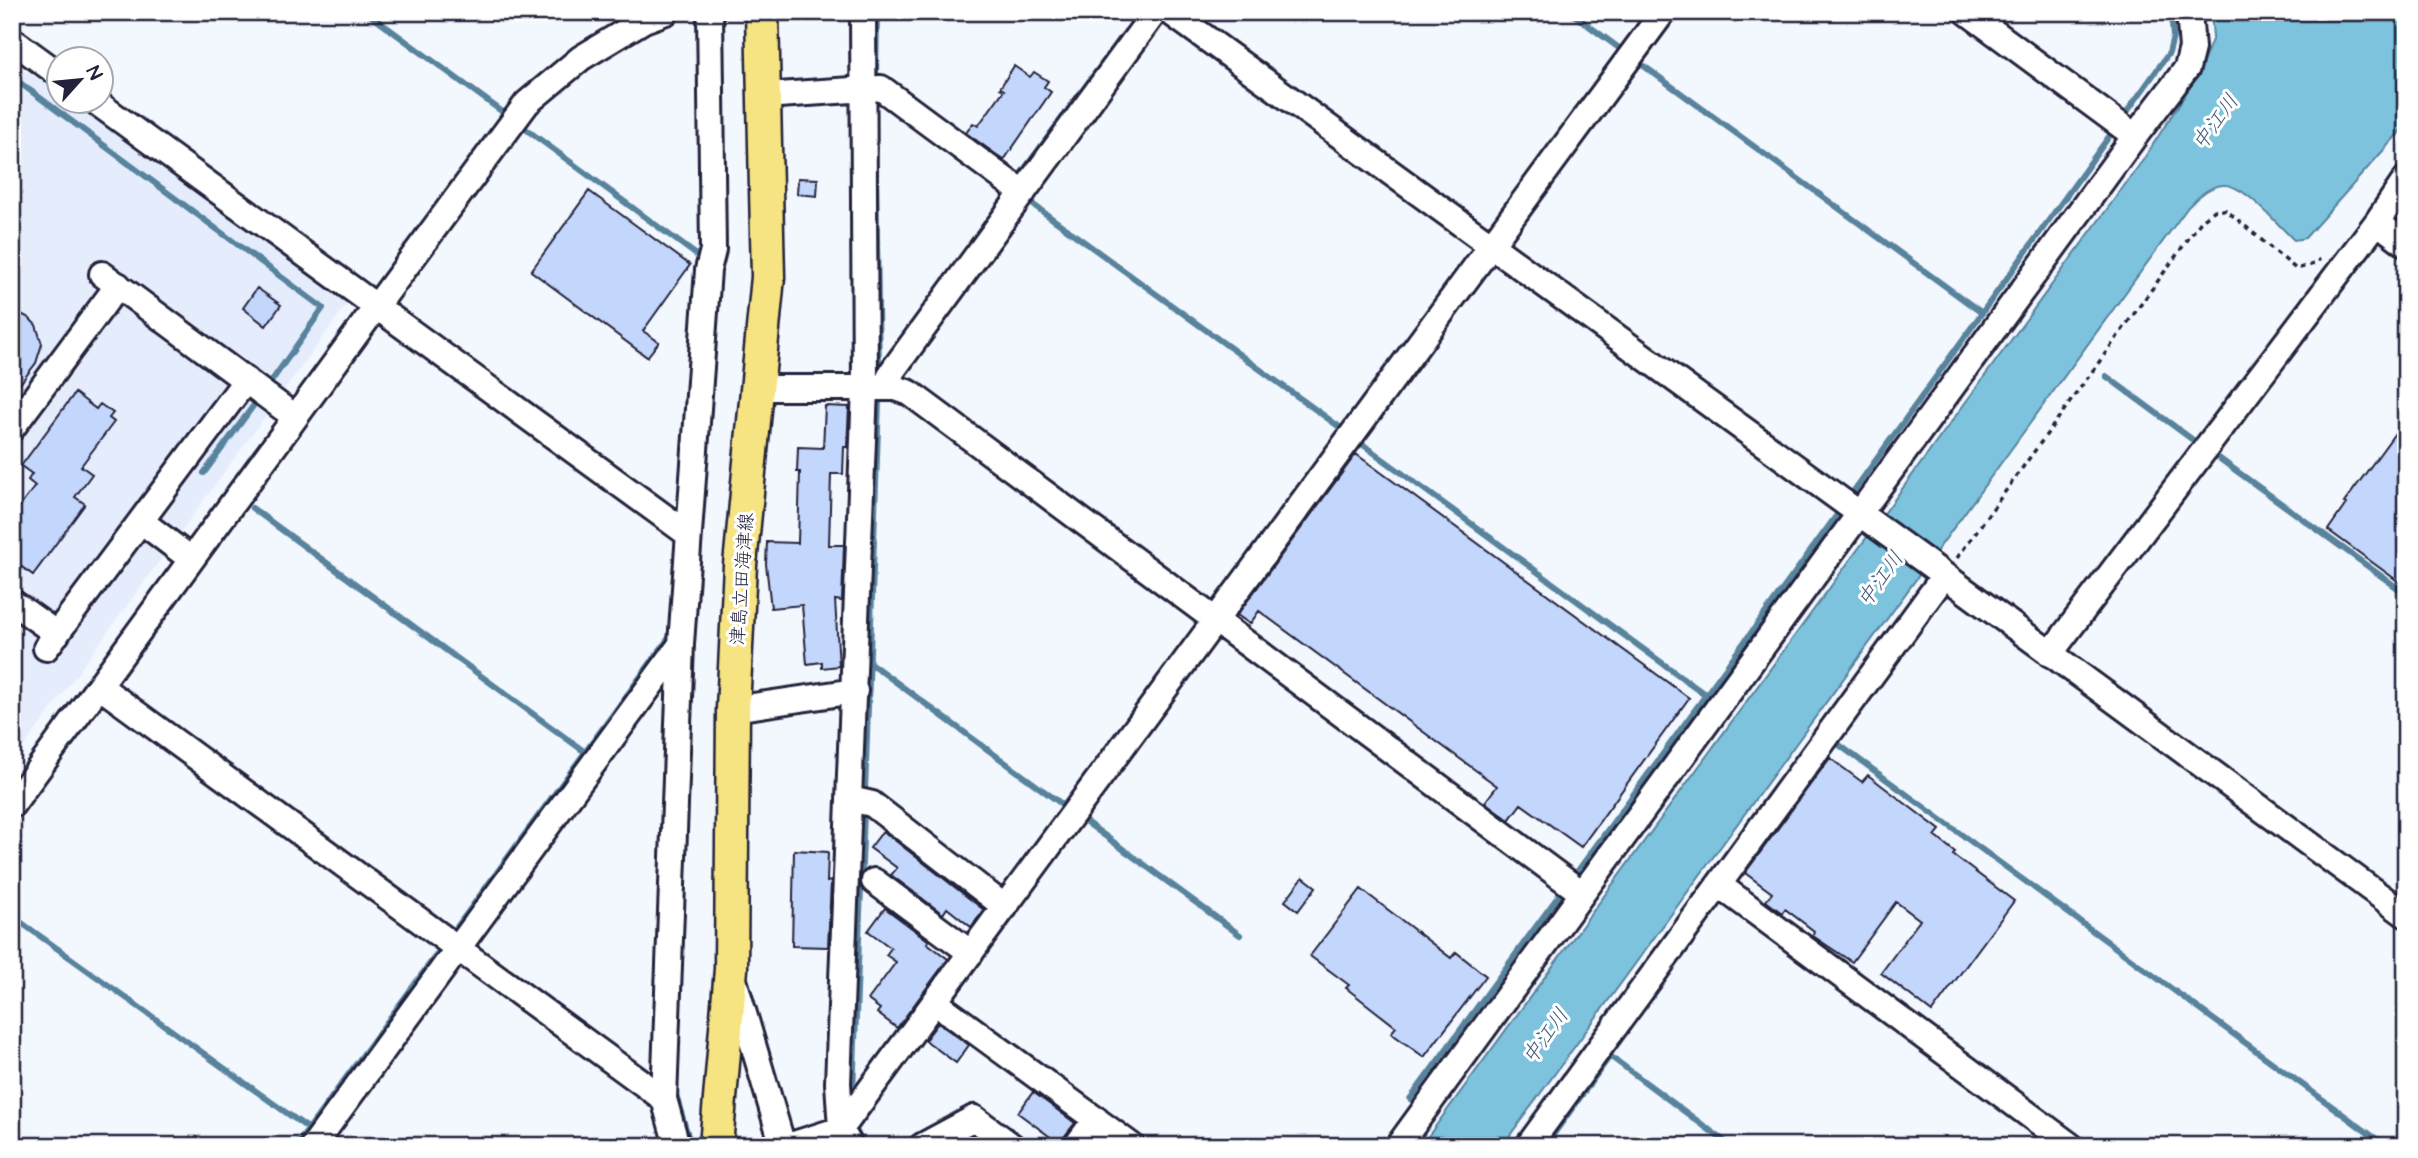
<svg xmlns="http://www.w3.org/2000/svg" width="2418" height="1158" viewBox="0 0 2418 1158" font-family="'Architects Daughter','Klee One',sans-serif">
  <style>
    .built { fill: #e5edfd }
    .water { fill: #7dc3de; stroke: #59839d; stroke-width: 2 }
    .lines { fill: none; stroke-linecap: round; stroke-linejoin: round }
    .stream { stroke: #59839d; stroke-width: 6 }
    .building { fill: #c3d6fc; stroke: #22223b; stroke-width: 2 }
    .minor-casing { stroke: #22223b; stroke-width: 30 }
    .major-casing { stroke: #22223b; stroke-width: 37 }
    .path { stroke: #22223b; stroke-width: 3.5; stroke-dasharray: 5 5; stroke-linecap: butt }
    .minor { stroke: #fff; stroke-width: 24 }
    .major { stroke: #f6e381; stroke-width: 32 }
    .labels { text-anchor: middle; stroke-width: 6; stroke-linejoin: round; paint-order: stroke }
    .street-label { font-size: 19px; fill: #22223b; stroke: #fff }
    .water-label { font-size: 21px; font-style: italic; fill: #425a74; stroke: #fff }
  </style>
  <rect width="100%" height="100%" fill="#f3f7fe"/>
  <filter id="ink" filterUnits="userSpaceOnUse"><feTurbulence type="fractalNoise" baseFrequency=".0143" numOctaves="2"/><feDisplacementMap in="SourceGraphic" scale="14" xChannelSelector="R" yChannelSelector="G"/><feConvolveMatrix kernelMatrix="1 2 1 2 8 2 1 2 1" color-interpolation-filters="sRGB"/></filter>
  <g filter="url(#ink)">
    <!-- built -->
    <path class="built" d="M12,66L48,80L59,88L60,102H78L350,300L12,763Z"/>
    <!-- water -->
    <path class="water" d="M2211,12H2406V125L2305,238L2294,240C2278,225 2246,186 2225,185C2212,184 2197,197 2188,207L1502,1146H1421L2143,160L2199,73L2213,37Z"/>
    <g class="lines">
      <!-- stream -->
      <path class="stream" d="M366,12L504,113
        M1570,12L1623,51
        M1637,61L1982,313
        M12,77L323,308L268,386
        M876,80L877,12
        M2124,116L2169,53L2173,37L2171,12
        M527,130L702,259
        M876,167L879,373
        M1017,179L1126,31
        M1028,201L1345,431
        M2106,376L2197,443
        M1358,441L1706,695
        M2209,451L2406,594
        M204,473L259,398
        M1850,496L2113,131
        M252,508L585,752
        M870,663L1063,805
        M1838,744L2386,1146
        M865,791L879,400
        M1082,819L1240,935
        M1574,876L1839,512
        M12,916L309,1129
        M451,935L671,635
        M675,1092L691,1146
        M853,1093L864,811
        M1410,1099L1562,891
        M856,1130L864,1146
        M296,1146L439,951
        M1545,1146L1610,1056L1731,1146"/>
    </g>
    <!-- building -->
    <path class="building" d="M1014,66L1030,77L1034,72L1048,81L1044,87L1051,92L1004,160L966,133L973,123L978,126L1004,90L1000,88Z
      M798,178L818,179L817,196L797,194Z
      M589,191L690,265L643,331L659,342L647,357L531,271Z
      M257,288L281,305L266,326L243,308Z
      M12,309L29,318L36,325L42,344L36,363L12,394Z
      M75,393L96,409L100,404L113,413L109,418L114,422L81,466L92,474L75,497L85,504L33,575L12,560V517L35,486L28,480L32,474L21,466Z
      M825,406L849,407L847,447H844L843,474H831L829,545H844L842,601L835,600L839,666L822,668V662L807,664L802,605L771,608L766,564L767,542L798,543L800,472H797L798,447L823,448Z
      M2406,418V587L2328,530L2346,504L2344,503Z
      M1356,454L1689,698L1581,847L1521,804L1509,820L1485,802L1497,786L1259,611L1250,624L1237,615Z
      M1830,758L1862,782L1868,775L1940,830L1935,836L1955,852L1953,855L2014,901L1932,1012L1881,973L1920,920L1896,902L1852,962L1813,936L1814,931L1785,909L1782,913L1766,901L1772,893L1745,873Z
      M883,831L984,910L971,927L947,908L943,914L891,875L897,868L870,848Z
      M794,850L828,852L827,882L831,881L828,947L792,946Z
      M1303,877L1316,887L1298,911L1285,901Z
      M1361,889L1451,958L1456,952L1486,976L1424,1057L1391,1033L1396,1027L1346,988L1349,985L1310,956Z
      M885,908L929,941L927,943L948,959L897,1028L877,1013L880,1009L868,1000L896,962L886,955L891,948L868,931Z
      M938,1023L969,1045L956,1063L925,1040Z
      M1033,1092L1075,1123L1064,1137L1061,1146H1048L1053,1139L1018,1113Z"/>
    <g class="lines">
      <defs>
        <path id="minor" d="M1170,12L1933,567L2406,915
          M1967,12L2135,136
          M12,40L60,75
          M764,96L881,88L1023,193
          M96,102L688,534
          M2377,222L2406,244
          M102,274L295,417
          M757,388H896L910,393L1582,893
          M884,388L893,370L1155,12
          M12,428L118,285
          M141,521L191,559
          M12,602L57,634
          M46,648L246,380
          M2050,654L2377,222L2406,179
          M99,686L664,1099
          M733,709L855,691
          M850,799L872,804L1005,907
          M12,805L376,307L527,103L581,58L644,20L666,12
          M874,881L971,953
          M1719,885L2071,1146
          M734,980L783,1146
          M935,1002L1132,1146
          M313,1146L681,644
          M677,1146L664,1099L681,644L708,270L713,250L710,12
          M788,1146L841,1129L1663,12
          M850,1146L841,1129L838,1083L865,388L863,12
          M922,1146L974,1118L1012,1146
          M1076,1146L1096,1119
          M1398,1146L2135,136L2187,68L2192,48L2189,12
          M1528,1146L1944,576"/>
        <path id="major" d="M716,1146L731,969L733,709L740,565L768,277L762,12"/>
      </defs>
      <!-- minor casing -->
      <use href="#minor" class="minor-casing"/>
      <!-- major casing -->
      <use href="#major" class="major-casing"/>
      <!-- path -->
      <path class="path" d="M1957,558L2202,220L2215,210H2226L2296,269L2314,264L2320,259"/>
      <!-- minor -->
      <use href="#minor" class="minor"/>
      <!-- major -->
      <use href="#major" class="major"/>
    </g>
  </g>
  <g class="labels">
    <!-- street labels -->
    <g class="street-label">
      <text transform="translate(741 579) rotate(-86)" y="7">津島立田海津線</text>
    </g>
    <!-- water labels -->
    <g class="water-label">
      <text transform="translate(2215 122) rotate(-54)" y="7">中江川</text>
      <text transform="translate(1880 579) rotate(-54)" y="7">中江川</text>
      <text transform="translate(1545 1036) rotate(-54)" y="7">中江川</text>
    </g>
  </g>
  <!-- margin -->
  <rect width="2418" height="1158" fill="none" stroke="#fff" stroke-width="42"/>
  <rect x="21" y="21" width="2376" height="1116" fill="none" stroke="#22223b" stroke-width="2.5" filter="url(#ink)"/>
  <!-- north arrow -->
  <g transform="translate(80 80) rotate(63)"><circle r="33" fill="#ffffff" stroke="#a7a7b1" stroke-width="2"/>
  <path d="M0-5L12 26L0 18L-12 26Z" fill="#22223b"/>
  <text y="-10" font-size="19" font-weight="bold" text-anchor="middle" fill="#22223b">N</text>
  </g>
</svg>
